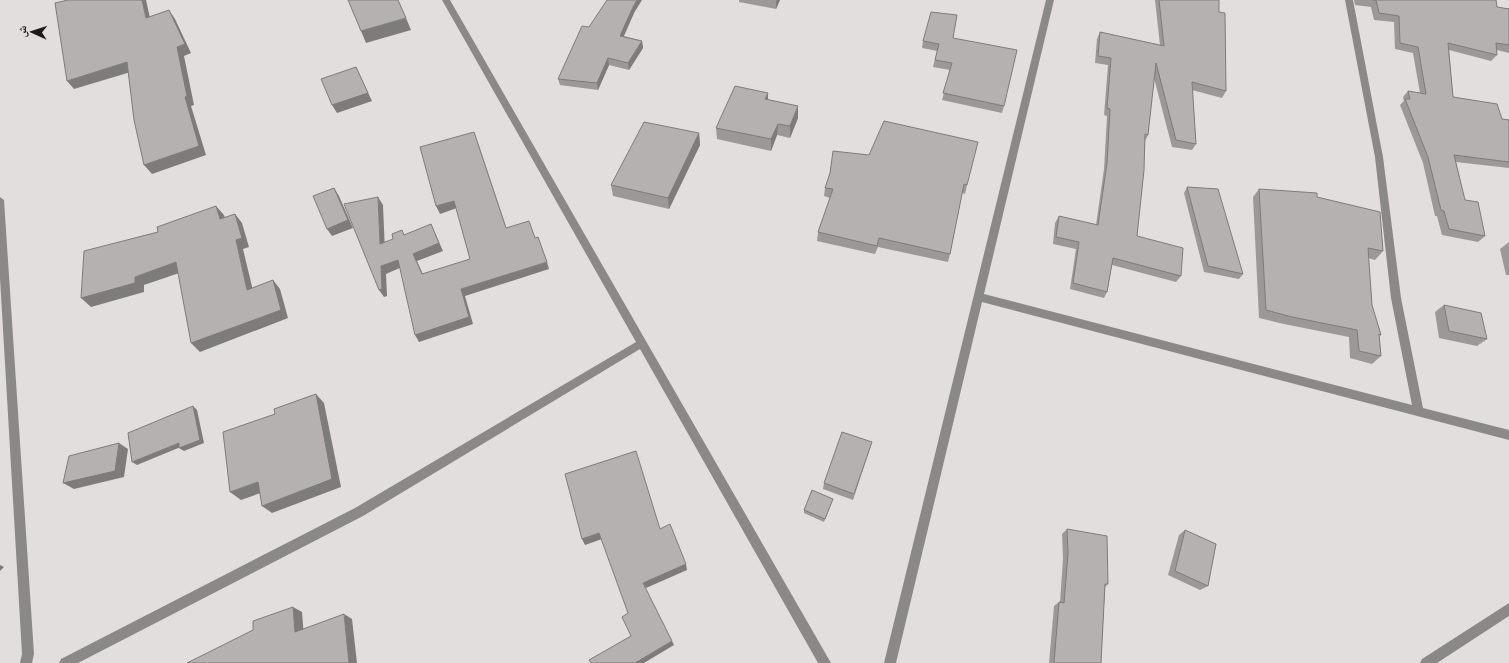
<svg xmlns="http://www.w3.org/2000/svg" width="1509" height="663" viewBox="0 0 1509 663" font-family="'Roboto Condensed','Noto Naskh Arabic',sans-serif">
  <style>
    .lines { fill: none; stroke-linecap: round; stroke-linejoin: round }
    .street { fill: #8a8988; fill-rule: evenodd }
    .wall { fill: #9b9897 }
    .shaded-wall { fill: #7e7c7b }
    .building { fill: #b4b1b0; stroke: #7e7c7b }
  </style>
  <rect width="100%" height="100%" fill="#e2dedd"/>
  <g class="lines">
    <!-- street -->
    <path class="street" d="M442,0H450L831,663H818L640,349L363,516L78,663H59L61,659L355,508L636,342Z
      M1046,0H1054L984,294L1412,405L1391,298L1375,157L1345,0H1353L1383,157L1401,298L1423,408L1509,430V440L982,302L896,663H884Z
      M0,197L4,200L34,654L32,663H20L22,654L0,278Z
      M1509,603V616L1437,663H1420L1422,659Z"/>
  </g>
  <!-- wall -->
  <path class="wall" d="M739,0H780L776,9L739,2Z
    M1155,0H1219V12L1226,91L1222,98L1192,90L1196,144L1192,150L1172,147L1154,78L1148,135L1145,141L1137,236L1181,276L1176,282L1112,265L1107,292L1104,298L1070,289L1076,249L1053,244L1055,223L1059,216L1096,225L1104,169L1107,116L1104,115L1108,65L1095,63L1097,39L1100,32L1160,45Z
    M1354,0H1496L1497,7L1509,9V53L1497,50V55L1491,61L1449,50L1453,97L1502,119L1509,120V168L1456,162L1465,200L1485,236L1478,242L1442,235L1437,216H1435L1423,163L1400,105L1404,101L1403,97L1408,91L1420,93L1413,53L1395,49L1394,22L1374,20L1371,7L1355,5Z
    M634,13L624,36L642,41L643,48L629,70L609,65L598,90L560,85L558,79L589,27Z
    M953,38L1004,106L1002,113L942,100L950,70L933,67L937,51L922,48L923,41Z
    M768,100L798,106V118L790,138L777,135L771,151L717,139L716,128Z
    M699,133L700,145L669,209L613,196L611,185Z
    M833,151L967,185L965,194L962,193L950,254L948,262L878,247L875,254L817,241L818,232L830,198L824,196L825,188L830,173Z
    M1187,187L1243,274L1239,279L1204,272L1184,193Z
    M1259,189L1317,197L1383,251L1375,260L1368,258L1372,305L1381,335L1379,336L1381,356L1372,364L1350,358L1349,337L1284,324L1259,318L1253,197Z
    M1509,242V275H1506L1500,249Z
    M1444,305L1487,339L1477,346L1439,338L1435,312Z
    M870,448L853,500L823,489L824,483Z
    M833,499L824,522L804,513V510Z
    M1067,529L1108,584L1105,587L1101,663H1049L1054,606L1059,602H1060L1063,559L1062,534Z
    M1185,530L1208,586L1200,590L1168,575L1179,535Z"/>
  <!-- shaded-wall -->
  <path class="shaded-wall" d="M142,0H146L152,27L146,18Z
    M637,0H642L634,13L621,42L620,36L633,7Z
    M777,0H780L776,9V1Z
    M169,10L175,19L191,53L184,56L194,105L191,106L206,155L152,174L144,165L185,97L177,47Z
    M406,18L411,30L366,43L361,31Z
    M642,41L643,48L629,70L628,63Z
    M608,58L609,65L598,90L597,83Z
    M127,62L134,71L74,89L67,81Z
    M356,67L372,101L337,113L332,105Z
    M768,93V105L765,99Z
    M798,106V118L790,138V126Z
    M778,124L777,135L771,151V139Z
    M474,132L477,140L509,236L506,228Z
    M699,133L700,145L669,209L668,198Z
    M334,188L339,196L353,228L332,236L327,229Z
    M378,197L383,205L385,252L380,244Z
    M454,201L457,208L440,214L436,206Z
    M216,206L224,215L228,228L220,219Z
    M235,214L242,223L249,247L243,249L255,299L247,290L236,240Z
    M431,224L443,251L417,261L426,281L422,274L413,254Z
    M398,260L402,267L386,274L387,296L384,297L379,290L381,266Z
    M176,262L185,271L144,285V292L91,307L81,298L135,277Z
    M547,262L549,269L465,296L473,324L419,342L415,335L461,289Z
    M273,280L280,289L288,318L200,352L191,343Z
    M316,394L324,403L341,487L272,513L262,506Z
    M193,406L197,410L204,443L184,451L179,448Z
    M119,443L128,449L124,477L74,489L63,483Z
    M179,443L183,446L137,465L132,462Z
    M258,482L269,490L241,500L230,492Z
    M599,533L602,539L585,545L582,539Z
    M686,564L687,570L646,588L643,583Z
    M0,565L4,567L0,571Z
    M293,607L302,612L304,637L295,632Z
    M344,614L352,619L357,663H349Z
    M672,641L674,645L644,663H635Z"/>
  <!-- building -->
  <path class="building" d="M68,0H142L146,18L169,10L185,44L177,47L187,96L185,97L199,146L144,165L134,120L127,62L67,81L55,3Z
    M348,0H398L406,18L361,31Z
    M607,0H637L633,7L620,36L642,41L628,63L608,58L597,83L558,79L582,26L589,27Z
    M1159,0H1219V12L1225,13L1226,91L1192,82L1196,144L1176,140L1156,63L1148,135L1145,134L1144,170L1137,236L1183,248L1181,276L1113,258L1107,292L1073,283L1079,242L1056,237L1059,216L1098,225L1107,163L1110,109L1107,108L1111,58L1098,56L1100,32L1164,46Z
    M1373,0H1496L1497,7L1509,9V45L1496,43L1497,55L1448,43L1453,97L1497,104L1502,119L1509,120V162L1454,155L1465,200L1478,202L1485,236L1449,229L1444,211L1441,210L1428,157L1405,99H1410L1408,91L1426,94L1418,47L1400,43L1399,16L1379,13L1376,0Z
    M931,12L957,15L953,38L1017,50L1004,106L943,93L952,63L935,60L939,44L923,41Z
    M356,67L368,93L332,105L321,79Z
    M735,86L768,93L765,99L798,106L790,126L778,124L771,139L716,128Z
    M884,121L978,142L967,185L964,184L950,254L879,238L877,246L818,232L833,189L825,188L830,173L833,151L869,155Z
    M644,122L699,133L668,198L611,185Z
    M474,132L506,228L529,221L535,238L538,237L547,262L461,289L469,317L415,335L398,260L381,266L382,289L379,290L344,204L378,197L380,244L393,239L392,234L402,230L404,235L431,224L439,243L413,254L422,274L470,259L454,201L436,206L420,147Z
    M1187,187L1218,189L1243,274L1208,266Z
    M334,188L348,220L327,229L313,196Z
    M1259,189L1317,193V197L1380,212L1383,251L1368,248L1372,305L1381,335L1379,334L1381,356L1359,351L1357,330L1292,317L1266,310Z
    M216,206L220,219L235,214L242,238L236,240L247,290L273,280L281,310L191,343L176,262L135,277V283L81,298L84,251L158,232L157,227Z
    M1444,305L1481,313L1487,339L1449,331Z
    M316,394L332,479L262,506L258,482L230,492L223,432L275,414L274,409Z
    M193,406L200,440L179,448V443L132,462L128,433Z
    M842,432L872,442L854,494L824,483Z
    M119,443L115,471L63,483L69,456Z
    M636,451L660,529L670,524L686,564L643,583L672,641L635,663H591L589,660L631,636L622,617L628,613L599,533L582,539L565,474Z
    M812,490L833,499L825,519L804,510Z
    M1067,529L1107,536L1108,584H1105L1101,663H1054L1059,602L1064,603L1068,554Z
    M1185,530L1216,544L1208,586L1175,571Z
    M293,607L295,632L344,614L349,663H187L253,630V621Z"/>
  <!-- north arrow -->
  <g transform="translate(32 32) rotate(273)" stroke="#e2dedd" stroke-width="3" paint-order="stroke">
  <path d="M0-3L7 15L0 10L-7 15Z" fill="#1c1b1a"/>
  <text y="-6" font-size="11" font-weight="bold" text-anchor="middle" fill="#1c1b1a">ش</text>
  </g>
</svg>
